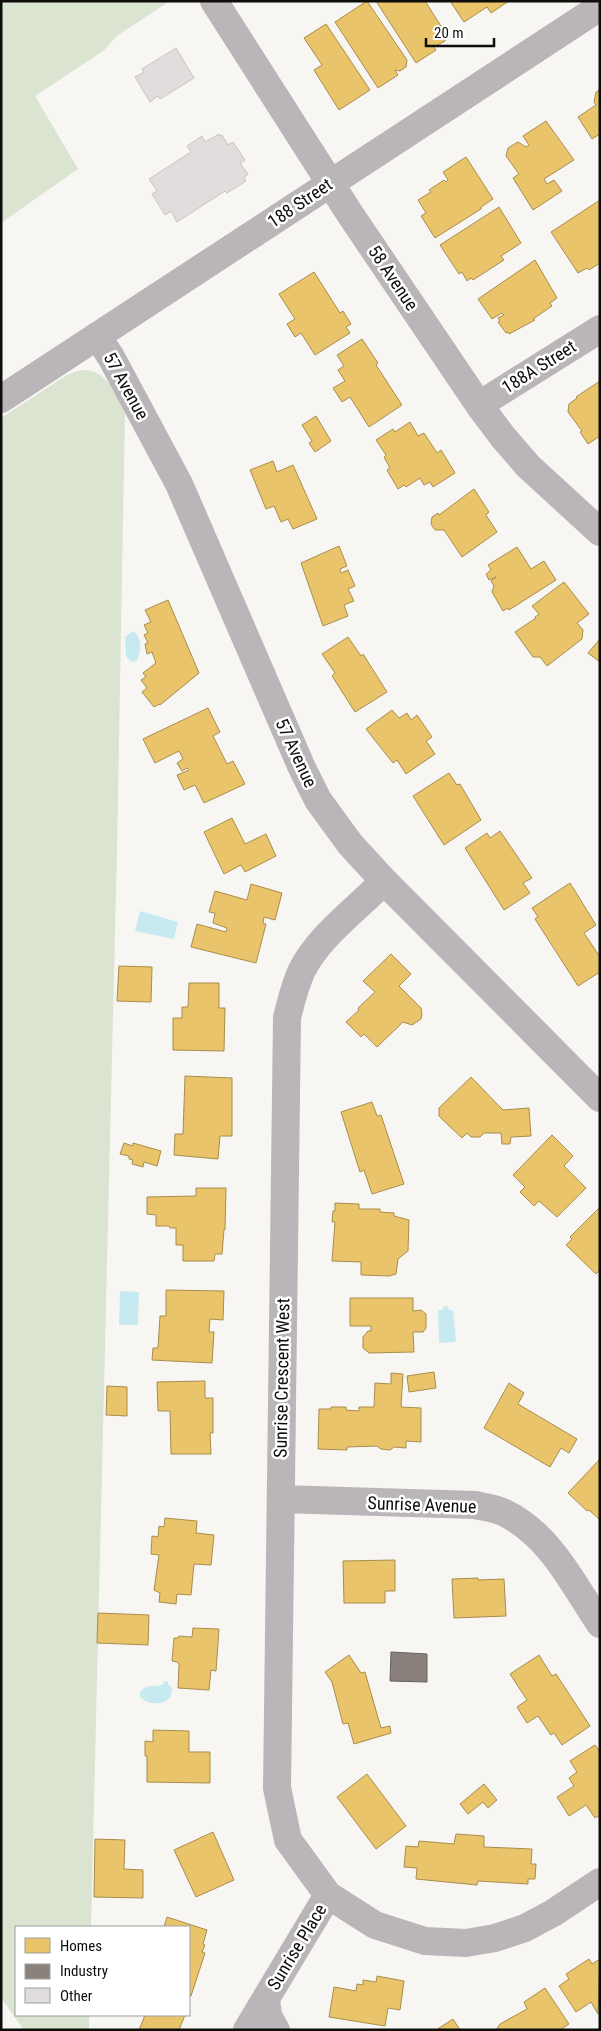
<svg xmlns="http://www.w3.org/2000/svg" width="601" height="2031" viewBox="0 0 601 2031" font-family="'Roboto Condensed',sans-serif">
  <style>
    .green { fill: #dbe3d1 }
    .water { fill: #c7eaf1 }
    .homes { fill: #e9c46a; stroke: #a88d4d }
    .industry { fill: #8a817c; stroke: #655e5a }
    .building { fill: #e0dddc; stroke: #c7c4c3 }
    .lines { fill: none; stroke-linecap: round; stroke-linejoin: round }
    .minor { stroke: #bab5b8; stroke-width: 28 }
    .tertiary { stroke: #bab5b8; stroke-width: 28 }
    .labels { text-anchor: middle; stroke-width: 5; stroke-linejoin: round; paint-order: stroke }
    .street-label { font-size: 18px; fill: #0f0d0a; stroke: #fff }
  </style>
  <rect width="100%" height="100%" fill="#f8f6f2"/>
  <!-- green -->
  <path class="green" d="M1,1H170L118,35L103,51L35,96L78,169L1,223Z
    M81,370C107,369 114,392 125,412L117,849L91,1927H16V2015H89V2030H24L1,1998V418L67,375Z"/>
  <!-- water -->
  <path class="water" d="M133,631C142,636 142,652 137,660L131,662L126,656L125,637Z
    M140,911L178,922L174,939L135,931Z
    M120,1291L139,1292L138,1325H119Z
    M448,1306L449,1310H453L456,1342L439,1343L438,1310H443V1307Z
    M164,1681L169,1682L168,1684L172,1688C174,1706 150,1707 140,1697V1692C147,1683 154,1688 163,1684Z"/>
  <!-- homes -->
  <path class="homes" d="M367,1L407,60L406,67L400,71L395,70L398,75L378,88L335,22Z
    M376,1H425L446,34L445,41L434,47L436,50L416,63Z
    M450,1H509L491,13L487,7L464,22Z
    M326,24L370,90L339,110L314,70L322,65L304,38Z
    M600,90V134L592,139L578,117L596,105L594,102L596,92Z
    M546,121L574,160L544,179L547,184L554,180L562,191L533,210L513,178L519,174L506,156L508,148L518,142L526,147L529,145L523,136Z
    M466,157L493,199L481,207V209L435,238L421,216L426,213L418,200L431,192L429,190L444,180L446,182L448,180L443,172Z
    M600,200V263L589,270L587,268L578,273L551,232Z
    M499,207L521,243L501,256L504,260L473,280L471,278L467,281L462,272L459,274L440,245Z
    M535,260L557,298L550,303L552,306L533,319L535,320L509,334L508,332L506,333L498,322L500,321L498,318L504,315L502,313L492,319L478,299Z
    M314,272L340,313L343,311L351,324L346,327L350,333L315,355L301,333L295,337L287,324L295,319L279,294Z
    M362,339L378,363L376,365L402,405L369,427L350,397L342,402L333,388L345,381L338,370L344,366L337,355Z
    M600,381V436L588,444L580,432L582,431L568,412L569,404L577,398L576,397Z
    M316,416L331,441L315,452L309,443L312,441L302,425Z
    M410,422L418,436L424,433L437,453L441,450L455,473L433,487L430,482L424,485L420,478L406,487L404,485L398,489L387,470L390,468L384,457L386,455L376,440L393,429L395,432Z
    M273,461L277,472L293,465L317,519L293,529L288,519L281,522L274,506L266,509L250,470Z
    M474,489L489,512L486,515L497,532L462,557L444,530H435L431,524L432,517L438,513L439,515Z
    M339,546L347,566L340,569L341,573L348,570L355,586L348,589L354,601L344,605L348,616L323,626L301,563Z
    M517,547L531,569L544,561L556,580L509,610L508,608L503,611L492,592L494,586L491,581L496,577L489,580L486,574L491,570L488,565Z
    M564,582L589,614L577,623L583,630L582,639L547,666L540,657H533L515,632L536,618L535,617L539,614L532,606Z
    M168,600L199,673L160,705L159,704L154,707L142,692L147,688L141,680L146,677L143,673L156,663L152,652L147,654L145,644L148,643L144,635L148,633L144,625L151,622L145,610Z
    M348,637L361,656L363,654L387,692L355,712L332,676L335,673L322,654Z
    M600,639V662L588,653Z
    M208,708L220,732L213,736L227,764L233,761L245,784L204,803L195,785L184,790L177,775L189,770L187,768L182,771L177,763L183,759L179,751L155,763L143,739Z
    M392,710L399,718L407,713L411,720L417,715L432,737L426,741L435,754L406,774L397,760L393,763L366,729Z
    M449,773L457,785L460,784L481,820L444,845L413,796Z
    M232,818L245,844L266,834L276,856L245,872L241,865L224,874L204,832Z
    M500,831L532,878L523,883L530,893L504,910L465,848L487,833L490,838Z
    M570,883L596,925L584,933L600,957V972L578,986L535,919L538,917L532,908Z
    M251,884L282,893L275,920L264,917L263,923L266,924L256,963L191,947L197,924L226,932L227,928L213,923L215,913L209,912L215,891L247,900Z
    M391,954L411,974L399,986L421,1008L422,1014L421,1019L412,1025L403,1022L377,1047L364,1034L361,1037L346,1022L359,1010L358,1008L375,992L363,981Z
    M119,966L152,967L151,1002L117,1001Z
    M189,983H219V1008H225L224,1051L173,1050V1018H182V1007H188Z
    M185,1076L232,1078V1136H220L218,1159L174,1155L175,1134H183Z
    M471,1077L503,1110L529,1108L531,1136L511,1137L510,1144H502L501,1133H484L480,1137H471L467,1133L462,1138L445,1122L439,1116V1108Z
    M372,1102L377,1116L381,1115L404,1184L372,1194L364,1170L360,1172L341,1112Z
    M552,1135L573,1156L564,1166L586,1188L557,1217L539,1201L534,1206L520,1192L525,1187L513,1175Z
    M124,1143L133,1146V1143L161,1151L157,1166L144,1162L143,1167L132,1164L133,1160L129,1159V1156L120,1154Z
    M196,1188H226L225,1230L224,1229L222,1254H215L214,1261H183V1245H176V1228H170L169,1226H156V1215L147,1214V1197L196,1196Z
    M335,1203L359,1204V1209H380V1212L394,1213V1216L409,1220L408,1251L398,1259L396,1274L389,1276L361,1275V1262L332,1261L335,1222H332L333,1211H335Z
    M600,1207V1270L596,1274L566,1245L572,1239L570,1237Z
    M166,1290L224,1291L223,1320L210,1319L209,1332H214L212,1363L152,1360L153,1348H158L160,1316H166Z
    M350,1298H413V1311L421,1310L426,1314V1328L423,1332H413L414,1352L369,1353L363,1348V1337L368,1331H371V1326H350Z
    M434,1372L436,1388L409,1392L407,1376Z
    M391,1373L403,1374L401,1407L421,1408V1442L406,1441V1448L394,1447L390,1450L381,1449L377,1446L347,1447V1450L318,1449L319,1409H331V1407H346V1410L359,1411V1407H374L375,1383L391,1384Z
    M205,1381V1398H213V1433H210L211,1454H171L170,1411H158L157,1382Z
    M509,1383L524,1393L518,1404L577,1439L569,1453L561,1448L550,1467L484,1428Z
    M107,1386L127,1387V1416L106,1415Z
    M600,1459V1519H599L589,1510L587,1511L568,1493Z
    M165,1518L197,1521L196,1533L214,1535L211,1565L194,1564L191,1595L177,1594L176,1604L159,1602L160,1593L154,1590L159,1555L151,1554L152,1536L158,1537L159,1526L164,1527Z
    M395,1560V1591H385V1603H344L343,1561Z
    M478,1578V1580L504,1579L506,1616L454,1618L452,1579Z
    M98,1613L149,1615L148,1645L97,1643Z
    M193,1628L219,1629L216,1671L211,1670L209,1690L178,1688L179,1664L177,1662L172,1661L174,1638H178L179,1636L192,1637Z
    M349,1655L361,1673L365,1672L381,1728L390,1726L391,1733L354,1744L348,1723L343,1724L332,1682L325,1672Z
    M539,1655L552,1676L556,1674L590,1726L562,1745L554,1733L551,1735L538,1716L527,1723L517,1707L527,1700L510,1674Z
    M153,1730L189,1731V1752H210V1783L147,1782V1756H145V1741L153,1742Z
    M595,1745L600,1752V1819L598,1816L595,1818L586,1805L569,1816L557,1797L574,1786L569,1778L577,1772L570,1761Z
    M367,1774L406,1826L376,1849L337,1797Z
    M484,1784L497,1800L488,1808L483,1802L468,1814L460,1804Z
    M213,1832L234,1880L196,1897L174,1850Z
    M456,1834L484,1836V1847L532,1849L531,1864H536L535,1879H528V1884L478,1881L477,1885L416,1879L417,1868L404,1867L406,1846L418,1847L419,1841L454,1844Z
    M95,1839L125,1840L124,1869L143,1870V1898L94,1897Z
    M167,1917L207,1930L203,1944L205,1945L202,1952L205,1953L191,1996L189,1995V1927H164Z
    M589,1959L592,1964L600,1959L598,2014L591,2002L576,2012L559,1986L569,1979L566,1974Z
    M377,1976L404,1981L400,2010L388,2008L385,2026L329,2017L334,1987L356,1991L357,1984L363,1985V1980L376,1982Z
    M545,1988L569,2024L560,2030H496L500,2024L527,2009L524,2002Z
    M145,2015H185L179,2030H139Z
    M453,2019L460,2030H436Z"/>
  <!-- industry -->
  <path class="industry" d="M391,1652L427,1654V1682L390,1681Z"/>
  <!-- building -->
  <path class="building" d="M176,48L194,78L160,99L158,96L150,102L135,77L144,72L142,69Z
    M219,134L220,136L222,135L228,145L233,142L245,160L240,163L248,174L244,178L246,181L227,193L225,191L177,222L171,211L165,215L152,194L157,191L149,179L191,152L187,146L202,136L205,142Z"/>
  <g class="lines">
    <!-- minor -->
    <path class="minor" d="M214,1L350,214L479,405L503,437L528,466L600,532
      M97,336L111,357L179,484L302,768L318,800L350,844L384,881L600,1098
      M479,405L600,329
      M384,881C358,908 319,936 302,970C295,985 291,1001 287,1018L277,1788L288,1840L328,1895L375,1925L425,1941L466,1943L495,1938L525,1928L553,1913L600,1882
      M281,1499L475,1505C484,1507 496,1508 505,1513C550,1535 573,1584 600,1624
      M266,1999L268,2016L276,2030
      M247,2030L328,1895"/>
    <!-- tertiary -->
    <path class="tertiary" d="M1,399L600,7"/>
  </g>
  <g class="labels">
    <!-- street labels -->
    <g class="street-label">
      <text transform="translate(300 203) rotate(-34)" y="6">188 Street</text>
      <text transform="translate(393 278) rotate(56)" y="6">58 Avenue</text>
      <text transform="translate(539 367) rotate(-32)" y="6">188A Street</text>
      <text transform="translate(126 386) rotate(61)" y="6">57 Avenue</text>
      <text transform="translate(296 753) rotate(65)" y="6">57 Avenue</text>
      <text transform="translate(282 1378) rotate(-89)" y="6">Sunrise Crescent West</text>
      <text transform="translate(422 1505) rotate(2)" y="6">Sunrise Avenue</text>
      <text transform="translate(297 1947) rotate(-59)" y="6">Sunrise Place</text>
    </g>
  </g>
  <!-- border -->
  <rect width="601" height="2031" fill="none" stroke="#0f0d0a" stroke-width="5"/>
  <!-- legend -->
  <rect x="15" y="1926" width="175" height="90" fill="#ffffff" stroke="#9f9e9d"/>
  <rect x="25" y="1938" width="25" height="15" fill="#e9c46a" stroke="#9f9e9d"/>
  <text x="60" y="1951" font-size="15" fill="#0f0d0a">Homes</text>
  <rect x="25" y="1964" width="25" height="15" fill="#8a817c" stroke="#9f9e9d"/>
  <text x="60" y="1976" font-size="15" fill="#0f0d0a">Industry</text>
  <rect x="25" y="1988" width="25" height="15" fill="#e0dddc" stroke="#9f9e9d"/>
  <text x="60" y="2001" font-size="15" fill="#0f0d0a">Other</text>
  <!-- scale -->
  <path d="M426 38v8h68v-8" fill="none" stroke="#0f0d0a" stroke-width="2.5"/>
  <text x="434" y="38" font-size="15" fill="#0f0d0a" stroke="#ffffff" stroke-width="4" paint-order="stroke">20 m</text>
</svg>
